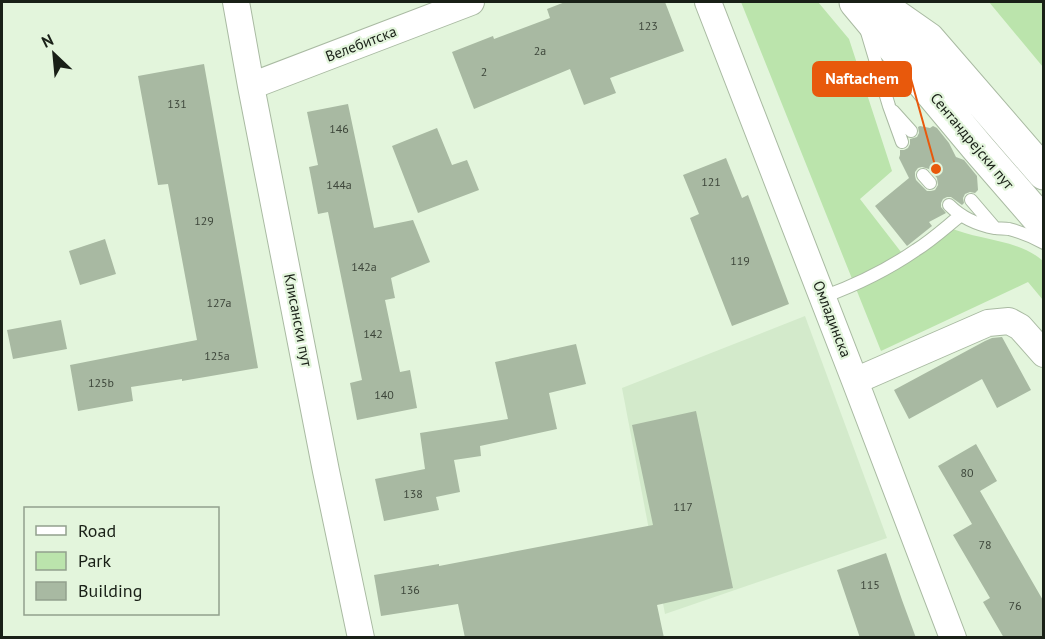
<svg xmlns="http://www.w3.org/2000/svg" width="1045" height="639" viewBox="0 0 1045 639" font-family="'PT Sans',sans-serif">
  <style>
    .built { fill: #d3eacb }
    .green { fill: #bbe4ac }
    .building { fill: #a8b9a2; fill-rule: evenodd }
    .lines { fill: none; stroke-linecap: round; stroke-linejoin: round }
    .service-casing { stroke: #a9baa2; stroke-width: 14 }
    .minor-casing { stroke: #a9baa2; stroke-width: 28 }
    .secondary-casing { stroke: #a9baa2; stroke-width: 35 }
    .service { stroke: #fff; stroke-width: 12 }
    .minor { stroke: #fff; stroke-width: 26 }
    .secondary { stroke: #fff; stroke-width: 33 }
    .labels { text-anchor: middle; stroke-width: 4.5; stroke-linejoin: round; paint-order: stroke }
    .number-label { font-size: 12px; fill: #3d463a }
    .street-label { font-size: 15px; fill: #192017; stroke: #e3f5dc }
    .leader { fill: none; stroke: #e8590c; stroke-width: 2 }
    .callout-dot { fill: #e8590c; stroke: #e3f5dc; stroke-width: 2 }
    .callout { fill: #e8590c; stroke: #e8590c; stroke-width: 2 }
    .callout-label { font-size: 16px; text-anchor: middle; font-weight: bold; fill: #fff }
  </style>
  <rect width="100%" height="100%" fill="#e3f5dc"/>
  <!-- built -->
  <path class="built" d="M805,316L887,538L665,614L622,388Z"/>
  <!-- green -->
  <path class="green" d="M741,2H818L849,39L892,171L860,199L908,261C925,254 937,241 949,228C960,231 970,235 981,237C1004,243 1025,245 1043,261V300L1028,282L881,351Z
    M989,2H1043V67Z"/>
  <!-- building -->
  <path class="building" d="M565,2H665L684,51L610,78L616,93L584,105L570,69L474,109L452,52L493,36L494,39L550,18L547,9Z
    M204,64L258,368L182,381V379L131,387L133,401L78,411L70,365L197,340L168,184L158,185L138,76Z
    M348,104L374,228L413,220L430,262L391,278L395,298L385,300L400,372L410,370L417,408L357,420L350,383L362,380L328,212L318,214L309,167L318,165L307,112Z
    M920,126L930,128L933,126L937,128L949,143L956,157L964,160L977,176L978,190L975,193L970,192L965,194L963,198L964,203L962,205L951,197H947L943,199L941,203V207L946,213L929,222L932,226L907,246L875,206L909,178L899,158L900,155V150H904L908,148L910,144V139L917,137L919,133L918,127ZM922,167L929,169L937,178L938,185L935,190L931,191H927L916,180L915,176V172L918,168Z
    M437,128L452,165L467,160L479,190L418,213L392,146Z
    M726,158L742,198L748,195L789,304L732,326L690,218L699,214L683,175Z
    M105,239L116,274L80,285L69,251Z
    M61,320L67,349L13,359L7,330Z
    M1002,337L1031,390L997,408L982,379L909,419L894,390L985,341L992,338Z
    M576,344L586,384L549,393L557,429L480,446L481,456L454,460L460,492L436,497L439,510L384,521L375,479L425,469L420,433L508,419L495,362Z
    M696,411L733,588L657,605L664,638H465L458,604L381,616L374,575L439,564V566L653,525L632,425Z
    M976,444L997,481L980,491L1044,602V638H1004L983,602L990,598L953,535L972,524L938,466Z
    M886,553L902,600L916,638H860L837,570Z"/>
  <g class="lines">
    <defs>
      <path id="service" d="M867,32L889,106L902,142
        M893,111L911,131
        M923,175L930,183
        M971,200L995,228
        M949,205C961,217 978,225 995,228C999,229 1004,228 1009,229C1021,232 1033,237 1044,243
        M823,297C856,285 887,270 916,250C932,240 946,227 961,215"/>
      <path id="minor" d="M236,2L251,86L326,471L361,638
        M708,2L855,381L953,638
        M251,86L471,2
        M855,381L988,323L1009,321L1020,327L1044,354"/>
      <path id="secondary" d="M856,2L978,148L1044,224
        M875,2L928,39L1044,173"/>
    </defs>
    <!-- service casing -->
    <use href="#service" class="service-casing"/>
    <!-- minor casing -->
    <use href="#minor" class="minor-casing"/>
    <!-- secondary casing -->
    <use href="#secondary" class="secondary-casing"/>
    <!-- service -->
    <use href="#service" class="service"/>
    <!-- minor -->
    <use href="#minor" class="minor"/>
    <!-- secondary -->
    <use href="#secondary" class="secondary"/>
  </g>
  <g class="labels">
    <!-- number labels -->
    <g class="number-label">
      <text x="648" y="30">123</text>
      <text x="540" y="55">2a</text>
      <text x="484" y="76">2</text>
      <text x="177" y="108">131</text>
      <text x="339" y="133">146</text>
      <text x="711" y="186">121</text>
      <text x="339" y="189">144a</text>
      <text x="204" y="225">129</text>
      <text x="740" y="265">119</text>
      <text x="364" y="271">142a</text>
      <text x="219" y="307">127a</text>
      <text x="373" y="338">142</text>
      <text x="217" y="360">125a</text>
      <text x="101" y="387">125b</text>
      <text x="384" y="399">140</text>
      <text x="967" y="477">80</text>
      <text x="413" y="498">138</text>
      <text x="683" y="511">117</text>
      <text x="985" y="549">78</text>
      <text x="870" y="589">115</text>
      <text x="410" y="594">136</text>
      <text x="1015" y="610">76</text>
    </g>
    <!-- street labels -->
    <g class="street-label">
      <text transform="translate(361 44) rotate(-21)" y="5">Велебитска</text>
      <text transform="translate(972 141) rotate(50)" y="5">Сентандрејски пут</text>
      <text transform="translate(832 319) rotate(69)" y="5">Омладинска</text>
      <text transform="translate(298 320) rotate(79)" y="5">Клисански пут</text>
    </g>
  </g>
  <!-- callouts -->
  <path class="leader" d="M936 169L911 79"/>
  <circle class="callout-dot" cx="936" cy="169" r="6"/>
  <rect class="callout" x="813" y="62" width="98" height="34" rx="6"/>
  <g class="callout-label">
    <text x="862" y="84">Naftachem</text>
  </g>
  <!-- border -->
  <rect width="1045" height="639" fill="none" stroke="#192017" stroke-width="6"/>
  <!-- legend -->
  <rect x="24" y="507" width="195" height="108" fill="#e3f5dc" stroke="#92a08d" stroke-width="1.5"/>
  <rect x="36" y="526" width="30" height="9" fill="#ffffff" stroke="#92a08d" stroke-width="1.5"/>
  <text x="78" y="537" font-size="18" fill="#192017">Road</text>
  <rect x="36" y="552" width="30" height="18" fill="#bbe4ac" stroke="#92a08d" stroke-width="1.5"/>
  <text x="78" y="567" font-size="18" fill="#192017">Park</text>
  <rect x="36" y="582" width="30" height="18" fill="#a8b9a2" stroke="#92a08d" stroke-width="1.5"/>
  <text x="78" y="597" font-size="18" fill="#192017">Building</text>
  <!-- north arrow -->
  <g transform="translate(54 54) rotate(334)" stroke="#e3f5dc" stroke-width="4.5" paint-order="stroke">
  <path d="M0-4.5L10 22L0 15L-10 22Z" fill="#192017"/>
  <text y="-9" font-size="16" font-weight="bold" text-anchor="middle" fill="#192017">N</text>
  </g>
</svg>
